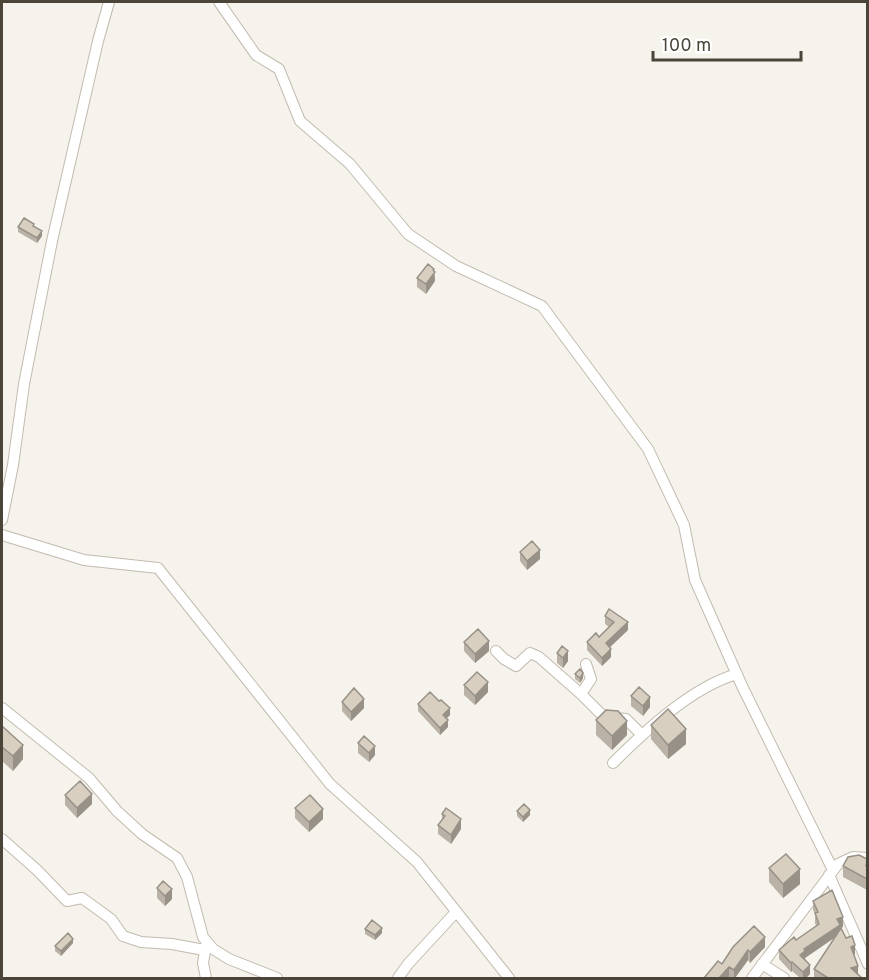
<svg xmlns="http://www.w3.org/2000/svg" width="869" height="980" viewBox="0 0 869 980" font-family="Overpass,sans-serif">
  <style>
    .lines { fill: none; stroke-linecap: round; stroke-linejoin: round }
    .minor-casing { stroke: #c2bbae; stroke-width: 12 }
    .minor { stroke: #fff; stroke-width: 10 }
    .wall { fill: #bab2a6 }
    .shaded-wall { fill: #979187 }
    .building { fill: #d8cfc1; stroke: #979187; stroke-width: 1.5 }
  </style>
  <rect width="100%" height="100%" fill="#f6f3ec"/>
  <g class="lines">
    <defs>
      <path id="minor" d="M219,2L256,55L279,69L300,121L350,164L408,234L456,266L542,306L648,449L684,525L695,580L742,686L833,870
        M2,520L13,465L24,384L52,241L98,41L109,2
        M2,535L84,560L158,568L330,784L417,862L509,978
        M496,651L504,659L516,666L530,653L539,657L581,694
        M586,664L591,679L581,694L604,717L626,719L642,735
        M2,708L89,778L117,811L142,834L177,858L187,877L203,937L213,949L229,959L277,978
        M613,763C646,730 692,687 737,674
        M2,839L37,870L67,901L82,898L111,919L123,936L141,942L172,944L204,950
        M829,875L868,964
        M206,945L203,963L206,978
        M762,964L784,978
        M398,978L408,964L456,912
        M752,978L838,864L853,857L868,858"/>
    </defs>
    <!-- minor casing -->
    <use href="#minor" class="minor-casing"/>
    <!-- minor -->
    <use href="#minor" class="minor"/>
  </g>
  <!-- wall -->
  <path class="wall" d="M18,227L42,236L37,243L18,232Z
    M434,271L435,281L426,294L417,287V278Z
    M520,552L540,559L527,570L520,561Z
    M605,616L628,630L610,647L611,657L602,666L587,650V642L599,637L609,627L605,624Z
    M464,642L489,651L475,663L464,651Z
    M557,653L568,661L563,668L557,663Z
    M575,674L583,678L580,683L575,679Z
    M464,685L488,692L475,705L464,695Z
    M631,696L650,707L643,716L631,706Z
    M342,702L364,708L351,721L342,711Z
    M418,704L450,715L446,718L448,727L440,735L418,711Z
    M596,720L627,735L612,750L596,735Z
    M651,725L686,744L668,759L651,739Z
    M2,726L23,759L13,771L2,761Z
    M358,743L375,755L369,762L358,753Z
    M65,795L92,804L77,818L65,805Z
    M295,808L323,819L309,832L295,818Z
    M517,811L530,815L523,822L517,816Z
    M442,814L461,829L451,844L438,834V825L442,821Z
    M867,859V890L843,877V866Z
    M769,868L800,884L783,898L769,882Z
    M157,888L172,899L165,906L157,898Z
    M813,901L843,927L840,928V930L855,954L854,955L858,975L862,978H814V969L835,937L805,958L810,974L806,978H800L792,971L791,972L779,959V950L796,940L816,926L815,923V914L813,910Z
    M754,926L765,947L750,963L748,960L735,978H730L729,977L722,964Z
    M365,929L382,933L375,940L365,934Z
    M73,943L61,956L55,951V946Z"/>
  <!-- shaded-wall -->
  <path class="shaded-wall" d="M42,231V236L37,243V238Z
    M434,269L435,281L426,294V284Z
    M540,550V559L527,570V561Z
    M628,622V630L606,651V643Z
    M489,641V651L475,663V654Z
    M611,649V657L602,666V658Z
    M568,651V661L563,668V658Z
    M583,673V678L580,683V678Z
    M488,682V692L475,705V696Z
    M650,697V707L643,716V706Z
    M364,699V708L351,721V712Z
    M450,708V715L443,722V715Z
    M448,720V727L440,735V728Z
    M627,721V735L612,750V736Z
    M686,729V744L668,759V745Z
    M23,745V759L13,771V756Z
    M375,746V755L369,762V753Z
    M92,794V804L77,818V808Z
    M323,809V819L309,832V822Z
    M530,810V815L523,822V817Z
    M461,819V829L451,844V835Z
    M800,869V884L783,898V884Z
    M172,889V899L165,906V896Z
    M843,917V927L840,928V934L805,958V960L800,955L804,949L837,919Z
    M382,928V933L375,940V935Z
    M765,937V947L750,963V952Z
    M73,939V943L61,956V951Z
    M855,945V954L851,956V947Z
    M748,950V960L735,978H734V970Z
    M792,962V971L791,972V963Z
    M810,965V974L806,978H803V972Z
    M858,966V975L851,968Z
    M729,967V977L728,978H719Z"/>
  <!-- building -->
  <path class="building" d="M24,218L34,224L33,226L42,231L37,238L18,227Z
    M428,264L434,269L433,270L435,272L426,284L417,278Z
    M532,541L540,550L527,561L520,552Z
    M609,609L628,622L606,643L611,649L602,658L587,642L596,633L599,637L614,622L605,616Z
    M478,629L489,641L475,654L464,642Z
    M562,646L568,651L563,658L557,653Z
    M580,669L583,673L580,678L575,674Z
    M477,672L488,682L475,696L464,685Z
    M639,687L650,697L643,706L631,696Z
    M354,688L364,699L351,712L342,702Z
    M430,692L439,701L441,700L450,708L443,715L448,720L440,728L418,704Z
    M668,709L686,729L668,745L651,725Z
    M606,710L618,711L627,721L612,736L596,720Z
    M2,726L23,745L13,756L2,747Z
    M364,736L375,746L369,753L358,743Z
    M80,781L92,794L77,808L65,795Z
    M310,795L323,809L309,822L295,808Z
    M524,804L530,810L523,817L517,811Z
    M446,808L461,819L451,835L438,825L445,816L442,814Z
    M786,854L800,869L783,884L769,868Z
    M859,855L867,859V862L866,866L867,867V879L843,866L848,857Z
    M163,881L172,889L165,896L157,888Z
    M832,890L843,917L837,919L840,925L804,949L805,951L800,955L810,965L803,972L792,962L791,963L779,950L794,937L796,940L819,924L815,913L818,912L813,901Z
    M372,920L382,928L375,935L365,929Z
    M754,926L765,937L750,952L748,950L734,970L729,967L719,978H704L718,961L722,964L733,947Z
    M841,928L846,938L852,936L855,945L851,947L858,966L851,968L862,978H828L814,969Z
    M68,933L73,939L61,951L55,946Z"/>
  <!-- border -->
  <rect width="869" height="980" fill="none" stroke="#4b4439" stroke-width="6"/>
  <!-- scale -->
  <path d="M653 51v9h148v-9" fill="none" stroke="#4b4439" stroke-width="3"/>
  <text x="662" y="51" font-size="18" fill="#4b4439" stroke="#ffffff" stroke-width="4.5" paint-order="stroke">100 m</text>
</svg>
